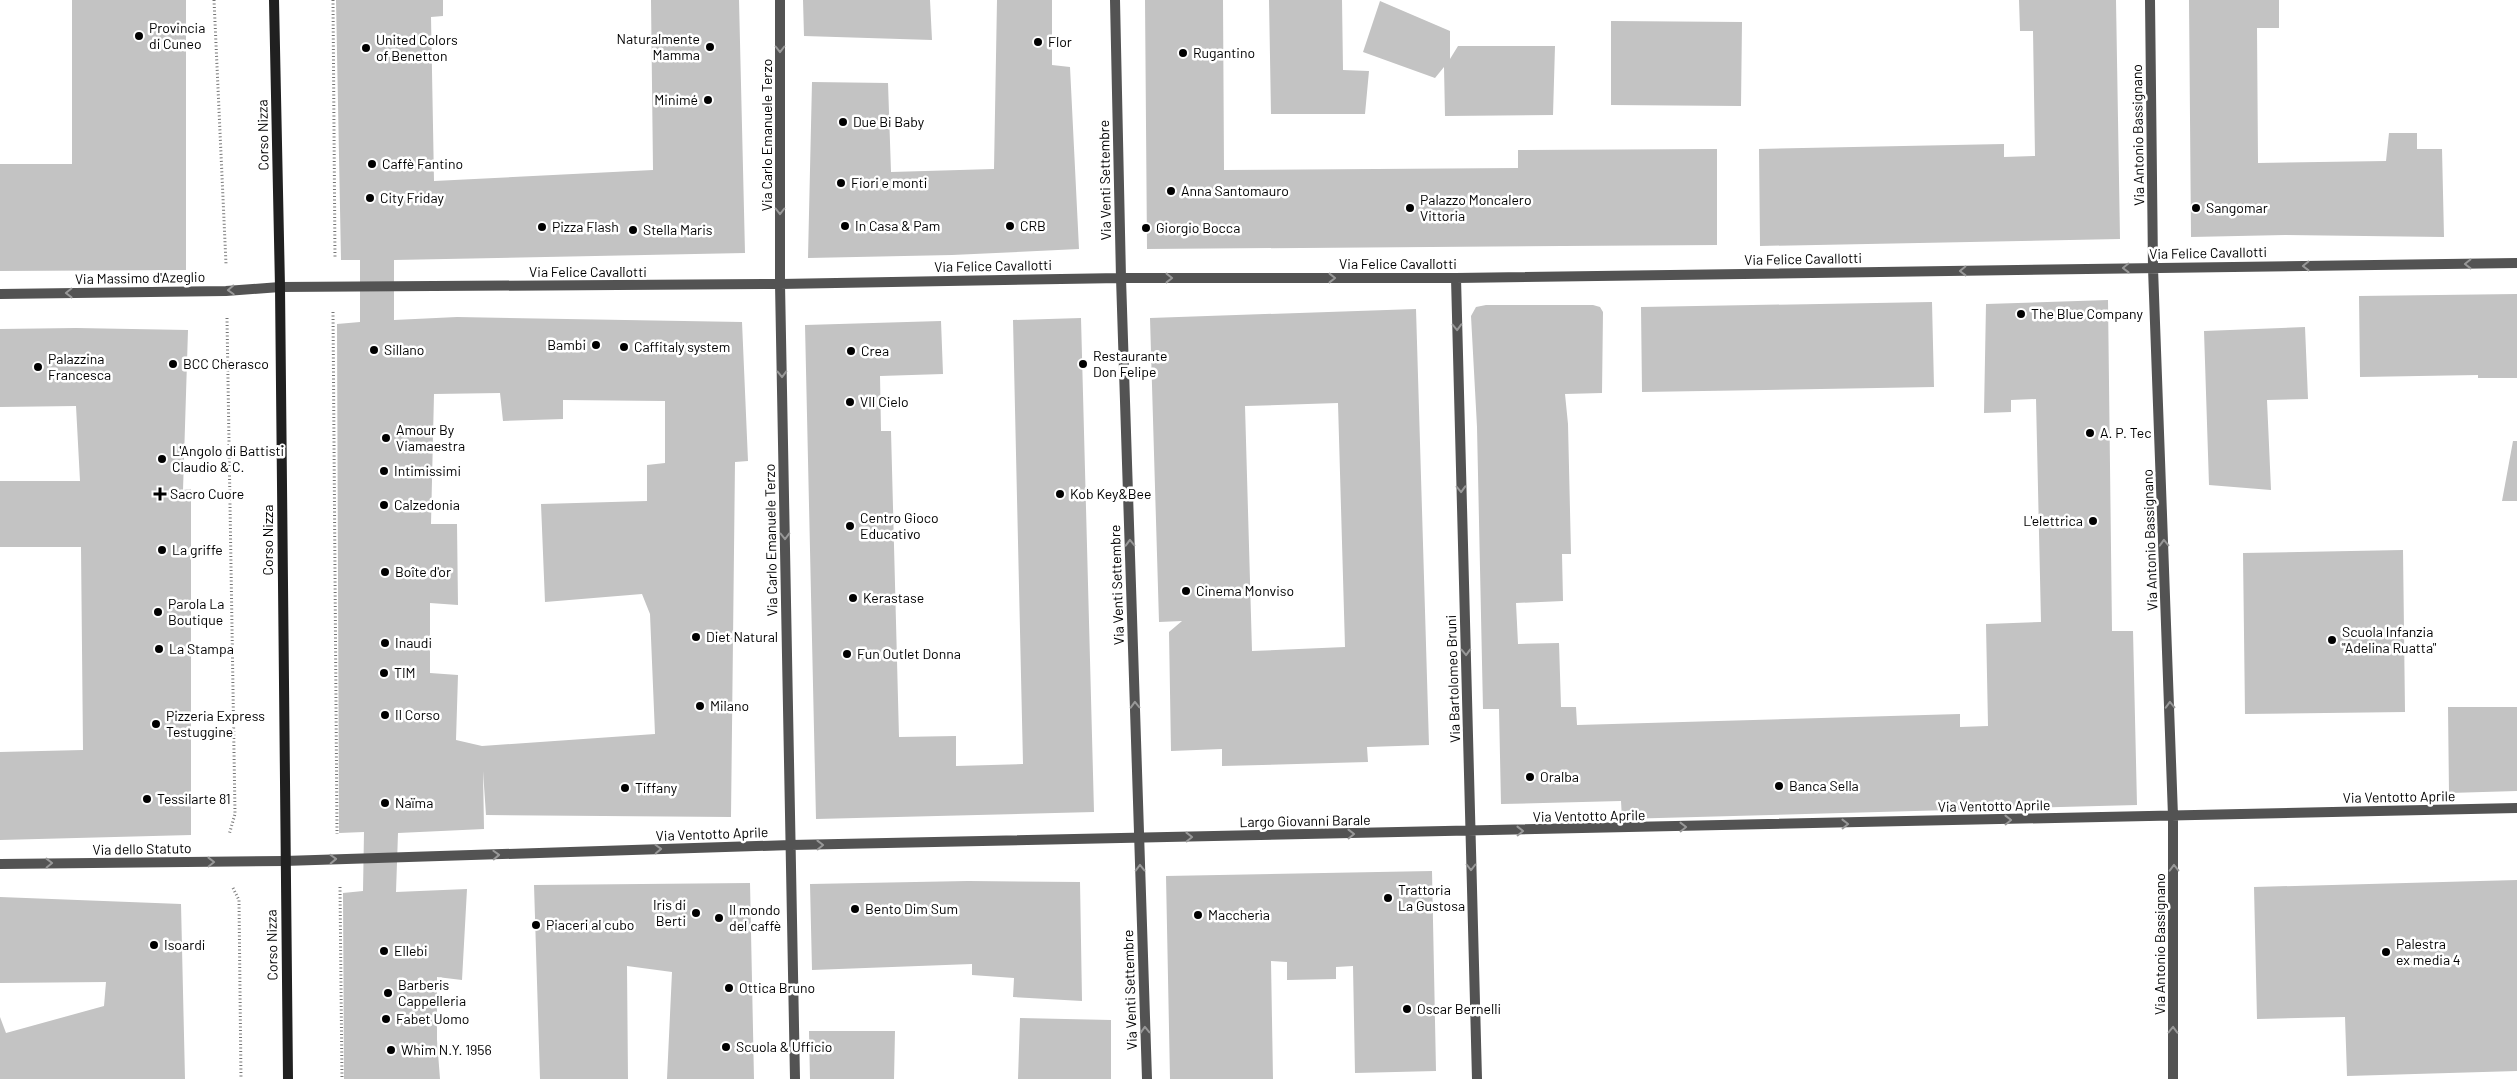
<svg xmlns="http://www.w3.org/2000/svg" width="2517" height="1079" viewBox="0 0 2517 1079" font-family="Barlow,sans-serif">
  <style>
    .building { fill: #c3c3c3; fill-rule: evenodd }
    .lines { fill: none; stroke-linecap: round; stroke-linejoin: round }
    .path { stroke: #757575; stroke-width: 3; stroke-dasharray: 1 2.5; stroke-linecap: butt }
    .street { stroke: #535353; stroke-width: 10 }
    .secondary { stroke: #202020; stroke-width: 10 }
    .oneway { stroke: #989898 }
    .poi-dot { fill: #000; stroke: #fff; stroke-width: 2 }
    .labels { text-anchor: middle; stroke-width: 5; stroke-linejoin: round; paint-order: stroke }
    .poi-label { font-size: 14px; fill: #000; stroke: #fff; text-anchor: start }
    .street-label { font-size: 14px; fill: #000; stroke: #fff }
  </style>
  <rect width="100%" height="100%" fill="#fff"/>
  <!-- building -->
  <path class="building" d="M72,0H186V270L0,271V164H72Z
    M336,0H443V16L431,17L434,181L653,170L651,0H739L745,253L394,260V320L457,317L742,322L748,461L735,462L731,817L486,815L483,771L484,829L398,833L396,892L467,889L462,980L437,977V1040L440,1079H344L343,893L363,891L364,832L339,833L337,324L360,322V260H341ZM500,393L503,421L563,419V400L665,401V463L647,465V501L541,504L545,602L642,594L650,614L655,734L482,746L456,740L458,675L430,673V603L458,605L457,524H431L434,394Z
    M803,0H930L932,40L804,36Z
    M997,0H1052V65L1070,67L1079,249L952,255L808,258L812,82L888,83L891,172L994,169Z
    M1145,0H1223L1224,170L1518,168V150L1717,149V245L1147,249Z
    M1269,0H1342L1343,70L1369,71L1365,114H1271Z
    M2019,0H2116L2120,239L1760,246L1759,149L2004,144V157L2035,156L2033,31H2020Z
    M2189,0H2279V28H2257L2258,163L2386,161L2389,133H2417V149H2442L2444,237L2285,235L2191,237Z
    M1380,1L1450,31V59L1458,46H1555L1553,115L1445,116L1444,67L1435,78L1363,52Z
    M1611,21L1742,22L1741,106L1611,105Z
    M2517,294V378H2478V375L2360,377L2359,296Z
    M2108,300L2112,631H2133L2137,805L1622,819L1621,801L1501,804L1499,709H1483L1477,427L1471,316L1476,307L1486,305H1593L1600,307L1603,312L1602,393L1565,394L1568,424L1571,554H1562L1563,601L1516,603L1518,644L1559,643L1561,707H1576L1577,725L1960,714V727L1988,726L1986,624L2041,622L2036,399L2011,400V412L1984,413L1986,304Z
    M1932,302L1934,387L1642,392L1641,307Z
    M1416,309L1429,745L1367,747L1368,762L1222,766V749L1171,751L1169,632L1182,621L1159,622L1150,318ZM1338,403L1345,647L1252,651L1245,406Z
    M1081,318L1094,812L816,819L805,325L941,321L943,374L880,376L881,431H891L899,737L956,736V766L1023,764L1013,320Z
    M2305,327L2308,399L2267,400L2271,490L2209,485L2204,331Z
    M76,328L188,330L183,490L191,489V835L0,840V752L83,750L81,547H0V481H80L76,406L0,407V329Z
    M2513,441H2517V501H2502Z
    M2403,550L2405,712L2245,714L2243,553Z
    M2448,707H2517V791L2449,793Z
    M1432,871L1436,1071L1355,1073L1353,966L1336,967V979L1287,980V962L1271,961L1273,1079H1170L1166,876Z
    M2517,880V1071L2347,1076L2345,1017L2257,1019L2254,887Z
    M968,881L1080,882L1082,1001L1013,997L1014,978L972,975V964L812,970L810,884Z
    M750,883L754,1079H667L672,972L627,966L628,1079H540L534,885Z
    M0,897L181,904L185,1079H0V1017L6,1033L104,1006L106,982L0,983Z
    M1020,1018L1111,1020V1079H1018Z
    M809,1031H895L894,1079H810Z"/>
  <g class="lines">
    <!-- path -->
    <path class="path" d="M214,0L226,264
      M333,0L335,259
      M333,312L337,834
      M227,318L235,814L229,835
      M340,887L342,1079
      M233,888L239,900L241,1079"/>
    <!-- street -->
    <path class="street" d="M780,0V284L795,1079
      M1115,0L1121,278L1147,1079
      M2150,0L2153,268L2173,816V1079
      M1456,278L1477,1079
      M0,294L226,291L280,287L780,284L1121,278H1456L2517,263
      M0,864L284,861L791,845L2517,808"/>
    <!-- secondary -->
    <path class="secondary" d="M274,0L280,287L288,1079"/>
  </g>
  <!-- one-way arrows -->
  <defs><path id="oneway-chevron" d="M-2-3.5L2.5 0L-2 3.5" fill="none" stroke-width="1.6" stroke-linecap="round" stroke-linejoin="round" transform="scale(1.25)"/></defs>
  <g class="oneway">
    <use href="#oneway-chevron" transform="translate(780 49) rotate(90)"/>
    <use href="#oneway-chevron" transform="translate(780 211) rotate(90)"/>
    <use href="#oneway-chevron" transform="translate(2468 264) rotate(179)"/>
    <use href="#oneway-chevron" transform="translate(2306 266) rotate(179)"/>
    <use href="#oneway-chevron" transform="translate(2126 268) rotate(179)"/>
    <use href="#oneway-chevron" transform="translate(1963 271) rotate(179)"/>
    <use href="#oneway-chevron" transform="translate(1169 278)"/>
    <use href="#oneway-chevron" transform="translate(1332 278)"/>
    <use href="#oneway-chevron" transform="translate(231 290) rotate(177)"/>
    <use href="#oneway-chevron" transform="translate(69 293) rotate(179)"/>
    <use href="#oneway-chevron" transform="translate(1457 327) rotate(88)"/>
    <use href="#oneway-chevron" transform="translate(782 374) rotate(89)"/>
    <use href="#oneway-chevron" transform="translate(1461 489) rotate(88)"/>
    <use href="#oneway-chevron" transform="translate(785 536) rotate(89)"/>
    <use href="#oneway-chevron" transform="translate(1130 543) rotate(-92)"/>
    <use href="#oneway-chevron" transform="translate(2164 543) rotate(-92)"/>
    <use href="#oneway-chevron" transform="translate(1466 652) rotate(88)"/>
    <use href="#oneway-chevron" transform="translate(1135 705) rotate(-92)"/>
    <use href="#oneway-chevron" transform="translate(2170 705) rotate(-92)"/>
    <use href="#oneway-chevron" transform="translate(2008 820) rotate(-1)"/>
    <use href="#oneway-chevron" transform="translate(1845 824) rotate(-1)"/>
    <use href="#oneway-chevron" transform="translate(1683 827) rotate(-1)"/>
    <use href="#oneway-chevron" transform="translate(1520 831) rotate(-1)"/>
    <use href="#oneway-chevron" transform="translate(1351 834) rotate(-1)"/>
    <use href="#oneway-chevron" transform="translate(1189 837) rotate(-1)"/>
    <use href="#oneway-chevron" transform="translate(820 845) rotate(-1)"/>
    <use href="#oneway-chevron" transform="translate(658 849) rotate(-2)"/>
    <use href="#oneway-chevron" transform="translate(496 855) rotate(-2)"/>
    <use href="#oneway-chevron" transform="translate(333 859) rotate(-2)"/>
    <use href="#oneway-chevron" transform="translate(211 862) rotate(-1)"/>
    <use href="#oneway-chevron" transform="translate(49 863) rotate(-1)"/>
    <use href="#oneway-chevron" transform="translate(1471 867) rotate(90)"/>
    <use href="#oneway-chevron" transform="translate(1140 868) rotate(-91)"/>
    <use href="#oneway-chevron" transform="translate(2174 868) rotate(-91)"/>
    <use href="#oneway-chevron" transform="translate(1145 1030) rotate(-92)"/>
    <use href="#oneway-chevron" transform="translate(2173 1030) rotate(-89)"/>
  </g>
  <!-- markers -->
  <g class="poi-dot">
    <circle cx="139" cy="36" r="5"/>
    <circle cx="1038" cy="42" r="5"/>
    <circle cx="710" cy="47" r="5"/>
    <circle cx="366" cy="48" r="5"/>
    <circle cx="1183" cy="53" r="5"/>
    <circle cx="708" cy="100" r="5"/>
    <circle cx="843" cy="122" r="5"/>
    <circle cx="372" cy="164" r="5"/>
    <circle cx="841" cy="183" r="5"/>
    <circle cx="1171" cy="191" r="5"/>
    <circle cx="370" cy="198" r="5"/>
    <circle cx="1410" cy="208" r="5"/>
    <circle cx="2196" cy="208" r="5"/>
    <circle cx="845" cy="226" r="5"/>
    <circle cx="1010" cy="226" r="5"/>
    <circle cx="542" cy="227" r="5"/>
    <circle cx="1146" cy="228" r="5"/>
    <circle cx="633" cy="230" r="5"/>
    <circle cx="2021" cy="314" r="5"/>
    <circle cx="596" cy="345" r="5"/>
    <circle cx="624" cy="347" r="5"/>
    <circle cx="374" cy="350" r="5"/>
    <circle cx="851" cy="351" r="5"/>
    <circle cx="173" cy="364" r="5"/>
    <circle cx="1083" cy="364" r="5"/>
    <circle cx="38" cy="367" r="5"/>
    <circle cx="850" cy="402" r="5"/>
    <circle cx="2090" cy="433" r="5"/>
    <circle cx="386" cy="438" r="5"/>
    <circle cx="162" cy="459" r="5"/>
    <circle cx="384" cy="471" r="5"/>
    <path d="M157.5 486.5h5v5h5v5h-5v5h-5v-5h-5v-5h5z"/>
    <circle cx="1060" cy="494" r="5"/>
    <circle cx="384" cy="505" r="5"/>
    <circle cx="2093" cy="521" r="5"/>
    <circle cx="850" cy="526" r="5"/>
    <circle cx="162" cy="550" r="5"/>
    <circle cx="385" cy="572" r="5"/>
    <circle cx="1186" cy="591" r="5"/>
    <circle cx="853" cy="598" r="5"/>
    <circle cx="158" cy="612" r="5"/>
    <circle cx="696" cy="637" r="5"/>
    <circle cx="2332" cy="640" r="5"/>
    <circle cx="385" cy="643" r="5"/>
    <circle cx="159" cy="649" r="5"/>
    <circle cx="847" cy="654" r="5"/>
    <circle cx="384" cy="673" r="5"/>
    <circle cx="700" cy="706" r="5"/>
    <circle cx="385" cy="715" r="5"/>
    <circle cx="156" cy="724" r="5"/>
    <circle cx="1530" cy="777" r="5"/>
    <circle cx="1779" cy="786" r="5"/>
    <circle cx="625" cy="788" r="5"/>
    <circle cx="147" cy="799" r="5"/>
    <circle cx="385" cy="803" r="5"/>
    <circle cx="1388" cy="898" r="5"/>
    <circle cx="855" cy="909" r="5"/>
    <circle cx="696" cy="913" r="5"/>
    <circle cx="1198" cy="915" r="5"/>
    <circle cx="719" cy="918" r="5"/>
    <circle cx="536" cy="925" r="5"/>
    <circle cx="154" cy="945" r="5"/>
    <circle cx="384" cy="951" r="5"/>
    <circle cx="2386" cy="952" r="5"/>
    <circle cx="729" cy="988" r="5"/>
    <circle cx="388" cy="993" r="5"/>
    <circle cx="1407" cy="1009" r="5"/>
    <circle cx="386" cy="1019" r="5"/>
    <circle cx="726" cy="1047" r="5"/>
    <circle cx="391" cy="1050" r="5"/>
  </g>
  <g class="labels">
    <!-- poi labels -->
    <g class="poi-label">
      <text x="149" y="33">Provincia<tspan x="149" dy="16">di Cuneo</tspan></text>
      <text x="700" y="44" text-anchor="end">Naturalmente<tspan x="700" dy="16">Mamma</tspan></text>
      <text x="376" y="45">United Colors<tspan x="376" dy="16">of Benetton</tspan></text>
      <text x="1048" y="47">Flor</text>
      <text x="1193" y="58">Rugantino</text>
      <text x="698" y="105" text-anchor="end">Minimé</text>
      <text x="853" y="127">Due Bi Baby</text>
      <text x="382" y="169">Caffè Fantino</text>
      <text x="851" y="188">Fiori e monti</text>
      <text x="1181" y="196">Anna Santomauro</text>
      <text x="380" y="203">City Friday</text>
      <text x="1420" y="205">Palazzo Moncalero<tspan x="1420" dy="16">Vittoria</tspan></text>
      <text x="2206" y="213">Sangomar</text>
      <text x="855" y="231">In Casa &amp; Pam</text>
      <text x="1020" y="231">CRB</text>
      <text x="552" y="232">Pizza Flash</text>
      <text x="1156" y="233">Giorgio Bocca</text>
      <text x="643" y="235">Stella Maris</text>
      <text x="2031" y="319">The Blue Company</text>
      <text x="586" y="350" text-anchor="end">Bambi</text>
      <text x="634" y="352">Caffitaly system</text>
      <text x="384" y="355">Sillano</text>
      <text x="861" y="356">Crea</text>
      <text x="1093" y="361">Restaurante<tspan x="1093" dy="16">Don Felipe</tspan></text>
      <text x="48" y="364">Palazzina<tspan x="48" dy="16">Francesca</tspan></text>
      <text x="183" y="369">BCC Cherasco</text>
      <text x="860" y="407">VII Cielo</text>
      <text x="396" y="435">Amour By<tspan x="396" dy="16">Viamaestra</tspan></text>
      <text x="2100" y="438">A. P. Tec</text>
      <text x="172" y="456">L'Angolo di Battisti<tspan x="172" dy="16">Claudio &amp; C.</tspan></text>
      <text x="394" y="476">Intimissimi</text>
      <text x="170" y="499">Sacro Cuore</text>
      <text x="1070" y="499">Kob Key&amp;Bee</text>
      <text x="394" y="510">Calzedonia</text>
      <text x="860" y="523">Centro Gioco<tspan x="860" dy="16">Educativo</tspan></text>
      <text x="2083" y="526" text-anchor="end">L'elettrica</text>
      <text x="172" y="555">La griffe</text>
      <text x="395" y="577">Boîte d'or</text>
      <text x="1196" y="596">Cinema Monviso</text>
      <text x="863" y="603">Kerastase</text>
      <text x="168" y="609">Parola La<tspan x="168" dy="16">Boutique</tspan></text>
      <text x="2342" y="637">Scuola Infanzia<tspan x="2342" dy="16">"Adelina Ruatta"</tspan></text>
      <text x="706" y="642">Diet Natural</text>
      <text x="395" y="648">Inaudi</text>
      <text x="169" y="654">La Stampa</text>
      <text x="857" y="659">Fun Outlet Donna</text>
      <text x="394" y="678">TIM</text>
      <text x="710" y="711">Milano</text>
      <text x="395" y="720">Il Corso</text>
      <text x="166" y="721">Pizzeria Express<tspan x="166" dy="16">Testuggine</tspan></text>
      <text x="1540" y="782">Oralba</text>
      <text x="1789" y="791">Banca Sella</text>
      <text x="635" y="793">Tiffany</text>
      <text x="157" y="804">Tessilarte 81</text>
      <text x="395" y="808">Naïma</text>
      <text x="1398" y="895">Trattoria<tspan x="1398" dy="16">La Gustosa</tspan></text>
      <text x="686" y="910" text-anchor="end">Iris di<tspan x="686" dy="16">Berti</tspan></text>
      <text x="865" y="914">Bento Dim Sum</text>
      <text x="729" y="915">Il mondo<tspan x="729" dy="16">del caffè</tspan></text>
      <text x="1208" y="920">Maccherìa</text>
      <text x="546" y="930">Piaceri al cubo</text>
      <text x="2396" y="949">Palestra<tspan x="2396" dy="16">ex media 4</tspan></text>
      <text x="164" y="950">Isoardi</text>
      <text x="394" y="956">Ellebi</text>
      <text x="398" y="990">Barberis<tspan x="398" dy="16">Cappelleria</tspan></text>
      <text x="739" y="993">Ottica Bruno</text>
      <text x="1417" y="1014">Oscar Bernelli</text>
      <text x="396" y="1024">Fabet Uomo</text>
      <text x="736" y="1052">Scuola &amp; Ufficio</text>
      <text x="401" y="1055">Whim N.Y. 1956</text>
    </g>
    <!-- street labels -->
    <g class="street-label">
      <text transform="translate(263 135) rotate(-91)" y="5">Corso Nizza</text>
      <text transform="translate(767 135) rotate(-90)" y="5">Via Carlo Emanuele Terzo</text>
      <text transform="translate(2138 135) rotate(-91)" y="5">Via Antonio Bassignano</text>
      <text transform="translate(1105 180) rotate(-91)" y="5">Via Venti Settembre</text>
      <text transform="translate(2208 253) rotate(-1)" y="5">Via Felice Cavallotti</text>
      <text transform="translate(1803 259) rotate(-1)" y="5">Via Felice Cavallotti</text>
      <text x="1398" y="269">Via Felice Cavallotti</text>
      <text transform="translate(993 266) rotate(-1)" y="5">Via Felice Cavallotti</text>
      <text x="588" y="277">Via Felice Cavallotti</text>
      <text transform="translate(140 278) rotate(-1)" y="5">Via Massimo d'Azeglio</text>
      <text transform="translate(268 540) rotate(-90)" y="5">Corso Nizza</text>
      <text transform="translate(771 540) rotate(-91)" y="5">Via Carlo Emanuele Terzo</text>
      <text transform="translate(2150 540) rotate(-92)" y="5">Via Antonio Bassignano</text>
      <text transform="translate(1117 585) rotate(-92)" y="5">Via Venti Settembre</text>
      <text transform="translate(1453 679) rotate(-92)" y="5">Via Bartolomeo Bruni</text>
      <text transform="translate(2399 797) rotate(-1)" y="5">Via Ventotto Aprile</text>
      <text transform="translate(1994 806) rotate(-1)" y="5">Via Ventotto Aprile</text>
      <text transform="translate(1589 816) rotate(-1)" y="5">Via Ventotto Aprile</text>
      <text transform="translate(1305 821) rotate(-1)" y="5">Largo Giovanni Barale</text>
      <text transform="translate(712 834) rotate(-2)" y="5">Via Ventotto Aprile</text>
      <text transform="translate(142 849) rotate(-1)" y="5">Via dello Statuto</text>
      <text transform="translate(2160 944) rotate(-90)" y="5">Via Antonio Bassignano</text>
      <text transform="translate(272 945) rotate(-91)" y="5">Corso Nizza</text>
      <text transform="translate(1130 990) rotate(-92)" y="5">Via Venti Settembre</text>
    </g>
  </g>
</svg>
